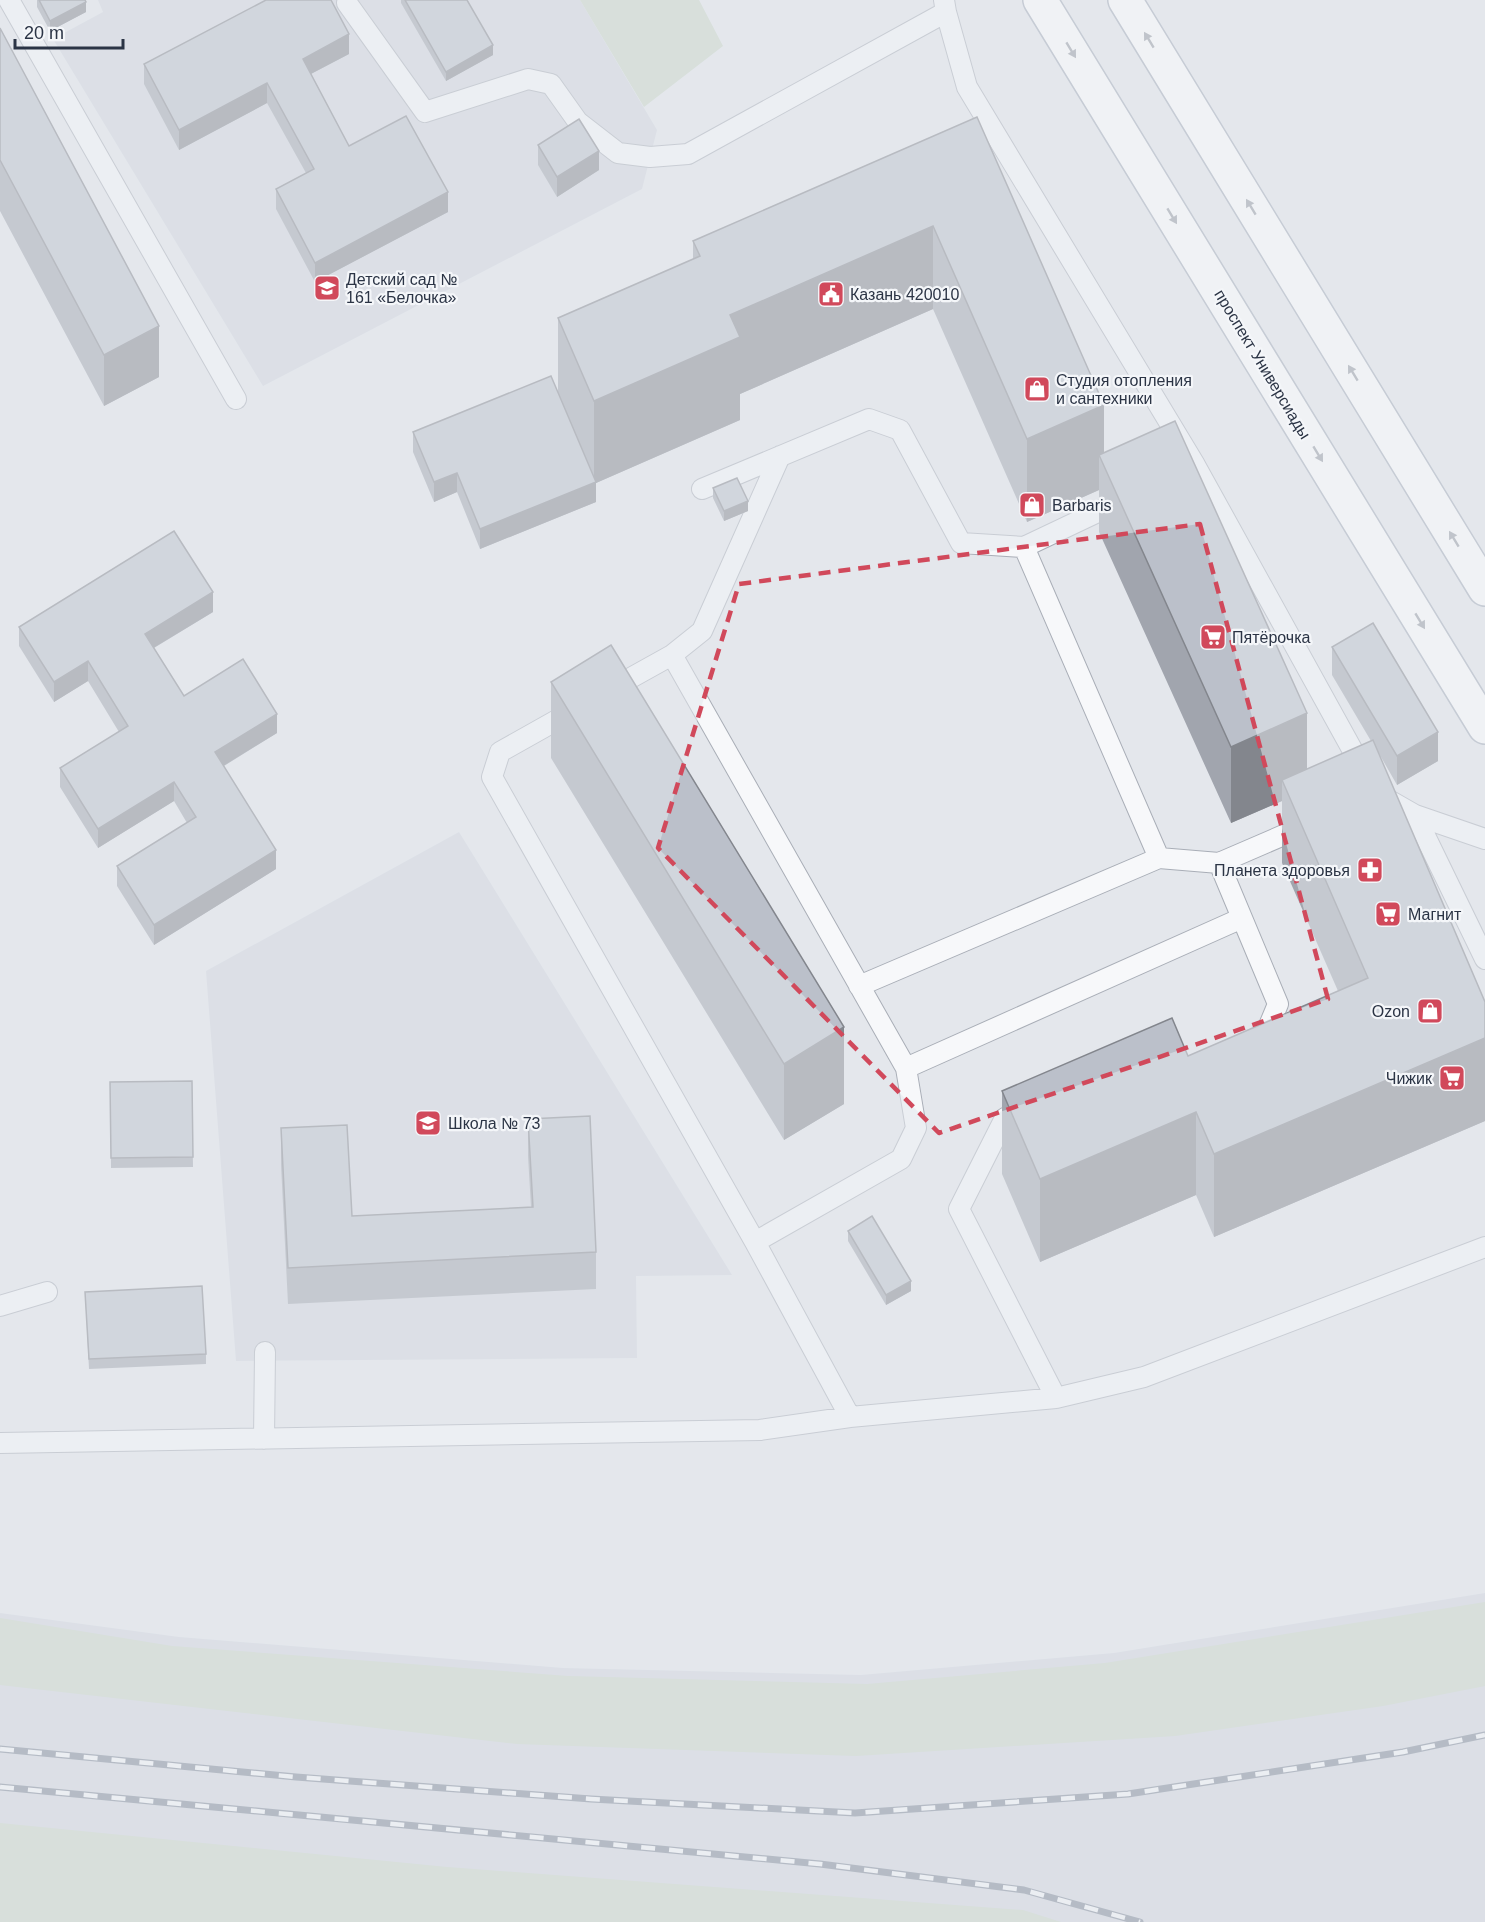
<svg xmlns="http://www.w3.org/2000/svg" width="1485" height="1922" viewBox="0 0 1485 1922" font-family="Helvetica,sans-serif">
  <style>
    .built { fill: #d2d6de }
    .green { fill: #c9d6c5 }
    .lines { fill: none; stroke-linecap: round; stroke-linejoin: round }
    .service-casing { stroke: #a9aeb7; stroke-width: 22 }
    .primary-casing { stroke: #a3abb8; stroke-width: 36 }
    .service { stroke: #f7f8fa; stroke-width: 20 }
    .primary { stroke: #fff; stroke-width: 33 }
    .rail-casing { stroke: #7d8696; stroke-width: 7 }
    .rail { stroke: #f4f6f9; stroke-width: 4.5; stroke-dasharray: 14; stroke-linecap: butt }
    .wall { fill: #a1a5ae }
    .shaded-wall { fill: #83868d }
    .building { fill: #bbc0ca; stroke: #83868d; stroke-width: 1.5 }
    .oneway { fill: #959aa2 }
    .marked { fill: none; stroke: #d1495b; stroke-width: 4.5; stroke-dasharray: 12 8; stroke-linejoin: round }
    .labels { text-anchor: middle; stroke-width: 4.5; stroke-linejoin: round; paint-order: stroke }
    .poi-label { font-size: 16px; fill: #2b3445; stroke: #f4f6f9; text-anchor: start }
    .street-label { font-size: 16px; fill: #2b3445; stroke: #f4f6f9 }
  </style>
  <rect width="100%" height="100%" fill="#e4e7ec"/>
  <!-- built -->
  <path class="built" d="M98,0H580L657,130L642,189L263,386L53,39L103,12Z
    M459,832L732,1275L636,1276L637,1358L236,1361L206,971Z
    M1485,1593V1922H0V1613L179,1637L563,1668L861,1675L1114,1653Z"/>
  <!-- green -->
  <path class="green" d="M580,0H699L723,46L644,107Z
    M1485,1602V1686L1383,1706L1175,1736L856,1756L517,1744L0,1685V1618L172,1646L568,1676L867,1684L1105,1663Z
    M0,1823L447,1867L1023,1910L1061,1922H0Z"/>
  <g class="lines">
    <defs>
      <path id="service" d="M9,0L236,399
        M944,0L946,12L967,87L1195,465L1364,771
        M347,3L425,112L528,79L551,84L578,122L618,153L650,157L688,154L946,12
        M702,489L869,419L900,430L961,543L1024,547L1123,500
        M1024,547L1159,858L1219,863L1307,825
        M672,655L906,1068L916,1128L901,1159L755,1242
        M609,690L672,655L702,631L780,456
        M573,711L500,752L492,777L755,1242L850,1417
        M1380,795L1415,815L1485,839
        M1415,815L1485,959
        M1219,863L1278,1004L1263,1040L1260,1041
        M859,986L1159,858
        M906,1068L1242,918
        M1023,1110L1005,1118L959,1209L1056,1398
        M0,1306L47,1292
        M264,1439L265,1352
        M0,1443L760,1430L850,1417L1056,1398L1144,1377L1485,1247"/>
      <path id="primary" d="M1040,0L1485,727
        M1125,0L1485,589"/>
    </defs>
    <!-- service casing -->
    <use href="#service" class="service-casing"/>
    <!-- primary casing -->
    <use href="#primary" class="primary-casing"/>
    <!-- service -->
    <use href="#service" class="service"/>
    <!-- primary -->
    <use href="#primary" class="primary"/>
    <defs>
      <path id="rail" d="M0,1749L296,1777L591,1799L855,1813L1128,1794L1403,1752L1485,1735
        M0,1787L820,1864L1024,1890L1140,1922"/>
    </defs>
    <!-- rail casing -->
    <use href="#rail" class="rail-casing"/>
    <!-- rail -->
    <use href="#rail" class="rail"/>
  </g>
  <!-- wall -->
  <path class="wall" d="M37,0H85L86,12L50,31L37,7Z
    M401,0H467L493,55L446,81L401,3Z
    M0,28L159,377L104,406L0,211Z
    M349,54L311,74L349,146L448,212L315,282L276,209V189L306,173L267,103L179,150L144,84V64Z
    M977,117L1104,453L1307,769L1371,741L1332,675V647L1438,761L1397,785L1377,750L1485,1002V1121L1214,1237L1196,1195L1040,1262L1002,1174V1091L1188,1056L1338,991L1282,863V801L1231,823L1099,532V490L1027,522L933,309L740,394V420L596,483V502L480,549L457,492L434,502L413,452V432L558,392V318L693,259V241Z
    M538,145L599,170L557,197L538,165Z
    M713,488L748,511L724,521L713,498Z
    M213,612L154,648L184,696L277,733L224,766L276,869L154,945L117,886V866L187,823L174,801L98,848L60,787V768L119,732L88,681L54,702L19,646V627Z
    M551,682L844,1104L784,1140L551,758Z
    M192,1081L193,1167L111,1168L110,1082Z
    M528,1119L596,1252V1289L288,1304L281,1165V1128L352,1216L531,1207L528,1156Z
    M848,1231L911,1291L886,1305L848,1241Z
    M85,1292L206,1354V1364L89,1369Z"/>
  <!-- shaded-wall -->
  <path class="shaded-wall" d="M86,2V12L50,31V21Z
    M349,34V54L303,78V59Z
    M493,45V55L446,81V72Z
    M267,83V103L179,150V130Z
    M599,151V170L557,197V177Z
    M448,192V212L315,282V263Z
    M933,226V309L740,394V420L596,483V502L480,549V529L594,483V401L730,315Z
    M159,326V377L104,406V355Z
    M1104,405V465L1099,455V490L1027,522V439Z
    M457,473V492L434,502V482Z
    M748,501V511L724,521V511Z
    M213,592V612L145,653V634Z
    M88,661V681L54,702V682Z
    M1307,713V790L1282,780V801L1231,823V747Z
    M277,714V733L215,771V752Z
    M1438,732V761L1397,785V756Z
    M174,782V801L98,848V829Z
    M276,850V869L154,945V925Z
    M844,1027V1104L784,1140V1064Z
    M1485,1038V1121L1214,1237V1154Z
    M1196,1112V1195L1040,1262V1179Z
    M911,1281V1291L886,1305V1295Z"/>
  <!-- building -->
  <path class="building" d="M39,0H85L86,2L50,21Z
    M266,0H331L349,34L303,59L349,146L406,116L448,192L315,263L276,189L314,169L267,83L179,130L144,64Z
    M405,0H467L493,45L446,72Z
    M0,28L159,326L104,355L0,160Z
    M977,117L1104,405L1027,439L933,226L730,315L740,337L594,401L558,318L700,256L693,241Z
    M579,119L599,151L557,177L538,145Z
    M551,376L596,482L480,529L457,473L434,482L413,432Z
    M1175,421L1307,713L1231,747L1099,455Z
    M737,478L748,501L724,511L713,488Z
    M174,531L213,592L145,634L184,696L243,659L277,714L215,752L276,850L154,925L117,866L196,817L174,782L98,829L60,768L128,726L88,661L54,682L19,627Z
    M1373,623L1438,732L1397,756L1332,647Z
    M611,645L844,1027L784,1064L551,682Z
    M1373,740L1485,1002V1038L1214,1154L1196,1112L1040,1179L1002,1091L1172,1018L1188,1056L1368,978L1282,780Z
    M192,1081L193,1157L111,1158L110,1082Z
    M590,1116L596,1252L288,1268L281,1128L347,1125L352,1216L533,1207L528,1119Z
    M872,1216L911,1281L886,1295L848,1231Z
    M202,1286L206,1354L89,1359L85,1292Z"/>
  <!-- one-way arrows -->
  <defs><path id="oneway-solid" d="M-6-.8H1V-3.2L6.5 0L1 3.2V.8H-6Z" transform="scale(1.5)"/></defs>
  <g class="oneway">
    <use href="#oneway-solid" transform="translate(1149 40) rotate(-121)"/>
    <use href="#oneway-solid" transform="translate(1071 50) rotate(59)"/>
    <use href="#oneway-solid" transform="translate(1251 207) rotate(-121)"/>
    <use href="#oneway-solid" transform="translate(1172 216) rotate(59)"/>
    <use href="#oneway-solid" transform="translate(1353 373) rotate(-121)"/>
    <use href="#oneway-solid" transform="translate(1318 454) rotate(59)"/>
    <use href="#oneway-solid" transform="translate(1454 539) rotate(-121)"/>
    <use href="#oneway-solid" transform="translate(1420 621) rotate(59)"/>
  </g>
  <!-- marked area -->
  <path d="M0 0H1485V1922H0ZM1200,524L1328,999L939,1133L658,848L739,584Z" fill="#e4e7ec" fill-opacity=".55" fill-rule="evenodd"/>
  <path class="marked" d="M1200,524L1328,999L939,1133L658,848L739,584Z"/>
  <!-- icons -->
  <defs>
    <symbol id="school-square" viewBox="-11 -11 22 22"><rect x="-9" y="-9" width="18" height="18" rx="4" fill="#d1495b" stroke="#f4f6f9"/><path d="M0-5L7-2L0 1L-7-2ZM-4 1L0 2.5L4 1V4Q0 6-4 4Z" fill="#fff"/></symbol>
    <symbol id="civic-square" viewBox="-11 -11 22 22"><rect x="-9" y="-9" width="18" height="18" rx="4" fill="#d1495b" stroke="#f4f6f9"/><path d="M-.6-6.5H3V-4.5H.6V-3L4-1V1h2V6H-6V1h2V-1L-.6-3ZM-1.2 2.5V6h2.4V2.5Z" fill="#fff"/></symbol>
    <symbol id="shop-square" viewBox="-11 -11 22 22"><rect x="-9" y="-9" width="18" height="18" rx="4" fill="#d1495b" stroke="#f4f6f9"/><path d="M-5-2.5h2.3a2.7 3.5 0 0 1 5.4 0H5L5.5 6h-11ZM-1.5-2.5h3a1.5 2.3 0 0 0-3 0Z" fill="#fff"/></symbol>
    <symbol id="supermarket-square" viewBox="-11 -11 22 22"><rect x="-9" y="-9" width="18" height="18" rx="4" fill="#d1495b" stroke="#f4f6f9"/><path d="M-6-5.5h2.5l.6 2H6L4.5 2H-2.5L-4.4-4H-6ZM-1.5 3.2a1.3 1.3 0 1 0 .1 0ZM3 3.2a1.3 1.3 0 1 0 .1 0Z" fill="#fff"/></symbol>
    <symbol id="pharmacy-square" viewBox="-11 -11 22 22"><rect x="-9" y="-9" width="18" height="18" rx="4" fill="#d1495b" stroke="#f4f6f9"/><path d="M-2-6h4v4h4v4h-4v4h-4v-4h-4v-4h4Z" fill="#fff"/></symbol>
  </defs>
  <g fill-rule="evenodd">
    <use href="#school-square" x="312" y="273" width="30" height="30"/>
    <use href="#civic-square" x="816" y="279" width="30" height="30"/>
    <use href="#shop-square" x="1022" y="374" width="30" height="30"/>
    <use href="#shop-square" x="1017" y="490" width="30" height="30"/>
    <use href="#supermarket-square" x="1198" y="622" width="30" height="30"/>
    <use href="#pharmacy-square" x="1355" y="855" width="30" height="30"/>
    <use href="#supermarket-square" x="1373" y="899" width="30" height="30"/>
    <use href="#shop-square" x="1415" y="996" width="30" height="30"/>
    <use href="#supermarket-square" x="1437" y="1063" width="30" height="30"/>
    <use href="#school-square" x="413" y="1108" width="30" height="30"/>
  </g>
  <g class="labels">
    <!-- poi labels -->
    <g class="poi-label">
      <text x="346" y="285">Детский сад №<tspan x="346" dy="18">161 «Белочка»</tspan></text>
      <text x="850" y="300">Казань 420010</text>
      <text x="1056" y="386">Студия отопления<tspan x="1056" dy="18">и сантехники</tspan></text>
      <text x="1052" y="511">Barbaris</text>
      <text x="1232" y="643">Пятёрочка</text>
      <text x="1350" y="876" text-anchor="end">Планета здоровья</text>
      <text x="1408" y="920">Магнит</text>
      <text x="1410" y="1017" text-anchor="end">Ozon</text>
      <text x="1432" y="1084" text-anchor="end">Чижик</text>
      <text x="448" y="1129">Школа № 73</text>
    </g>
    <!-- street labels -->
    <g class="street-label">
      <text transform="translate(1263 364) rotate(59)" y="6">проспект Универсиады</text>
    </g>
  </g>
  <!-- scale -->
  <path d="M15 39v9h108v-9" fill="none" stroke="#2b3445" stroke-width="3"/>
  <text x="24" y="39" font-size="18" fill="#2b3445" stroke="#f4f6f9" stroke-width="4.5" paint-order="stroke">20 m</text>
</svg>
